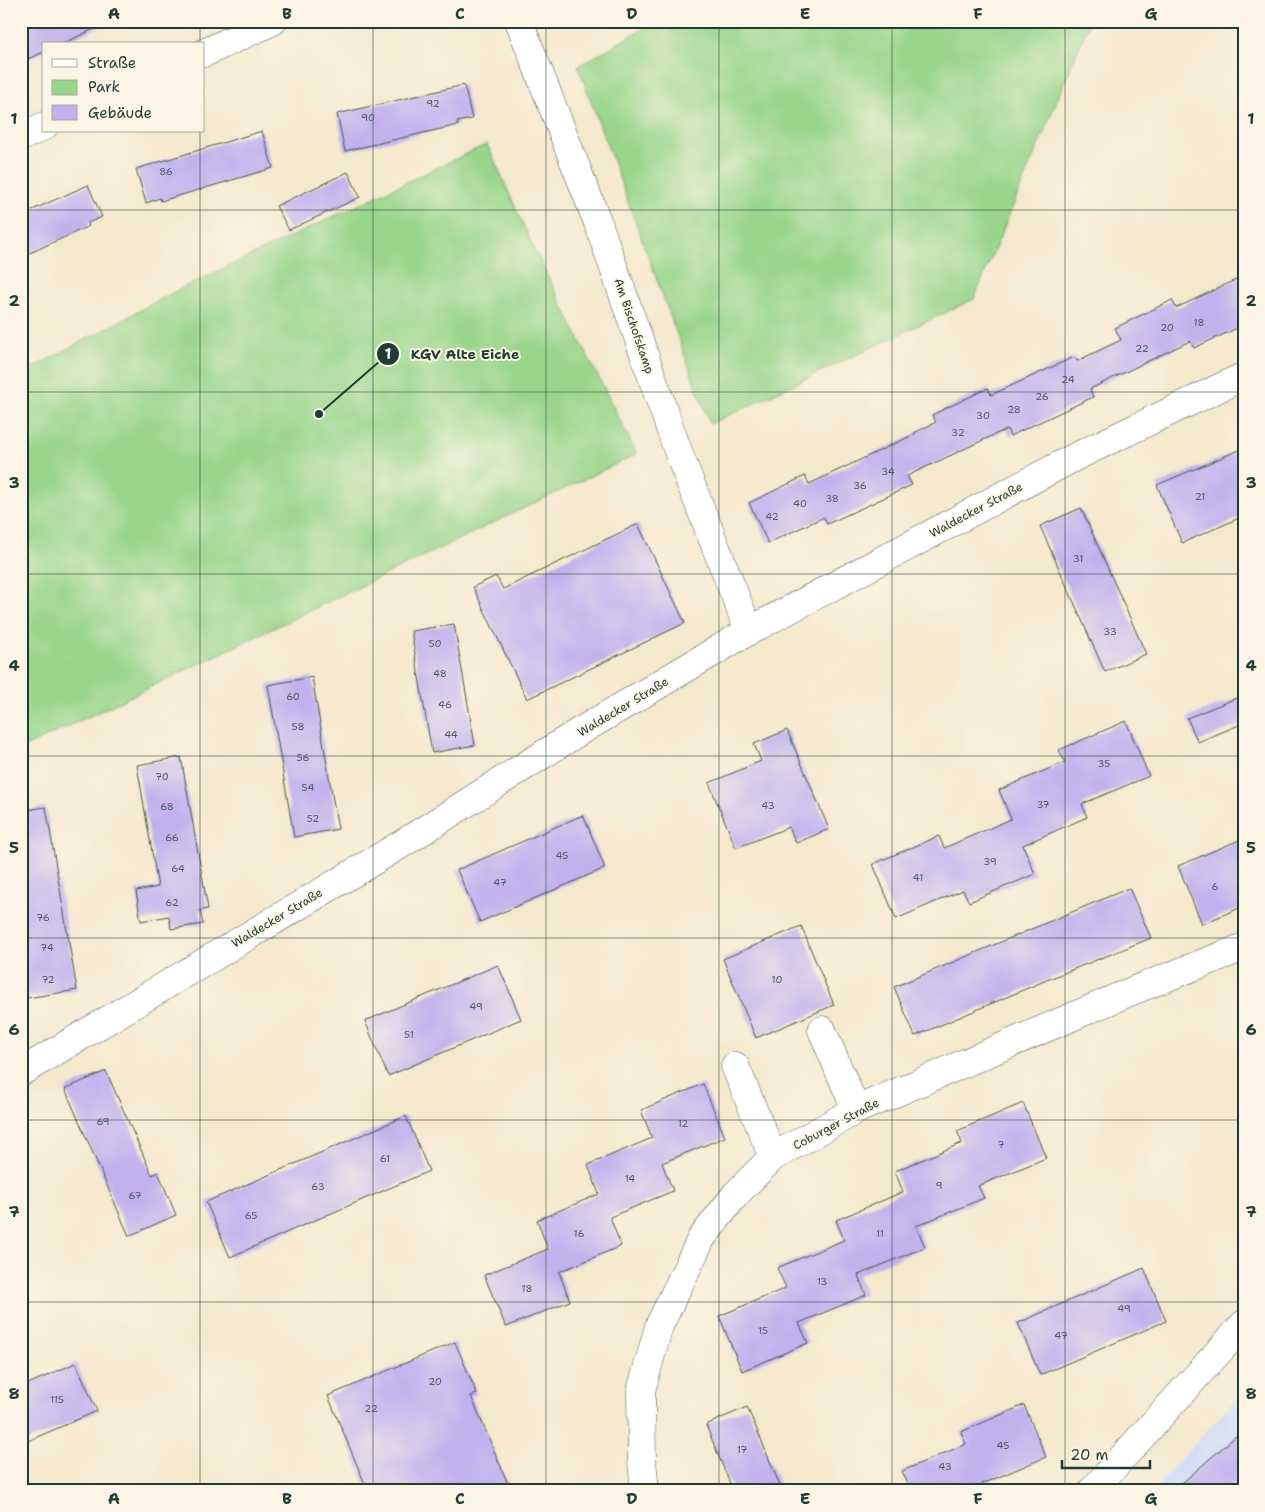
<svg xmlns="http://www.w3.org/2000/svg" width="1265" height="1512" viewBox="0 0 1265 1512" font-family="'Shantell Sans',sans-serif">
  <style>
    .built { fill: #d0daf9 }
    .green { fill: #99d68b; stroke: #5c8a60 }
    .building { fill: #c1b2ee }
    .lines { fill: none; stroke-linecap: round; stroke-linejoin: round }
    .minor-casing { stroke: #3f574b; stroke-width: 29 }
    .minor { stroke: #fff; stroke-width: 28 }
    .grid { fill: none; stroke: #1f3d34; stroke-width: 1; stroke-opacity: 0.55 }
    .labels { text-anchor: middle; stroke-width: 4; stroke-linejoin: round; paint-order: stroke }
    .number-label { font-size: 10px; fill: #485a62 }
    .street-label { font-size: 12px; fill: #1f3d34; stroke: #fcf5e5 }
    .leader { fill: none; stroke: #1f3d34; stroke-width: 2 }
    .callout-dot { fill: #1f3d34; stroke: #fcf5e5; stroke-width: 2 }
    .mark-label { font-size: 15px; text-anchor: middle; font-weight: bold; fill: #fff }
    .callout-label { font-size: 14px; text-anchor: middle; font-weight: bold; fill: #1f3d34; stroke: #fcf5e5; stroke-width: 4; stroke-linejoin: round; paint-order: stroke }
    .neatline { fill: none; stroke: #1f3d34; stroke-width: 2 }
    .grid-label { font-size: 16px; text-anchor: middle; font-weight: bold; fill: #1f3d34 }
  </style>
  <rect width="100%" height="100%" fill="#fcf5e5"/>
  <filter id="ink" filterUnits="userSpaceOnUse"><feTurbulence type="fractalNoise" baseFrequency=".02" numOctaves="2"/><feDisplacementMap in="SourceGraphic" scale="10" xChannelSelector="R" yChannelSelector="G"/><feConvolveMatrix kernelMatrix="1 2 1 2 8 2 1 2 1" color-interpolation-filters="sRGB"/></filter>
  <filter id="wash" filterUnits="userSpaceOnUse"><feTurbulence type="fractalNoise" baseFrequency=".0096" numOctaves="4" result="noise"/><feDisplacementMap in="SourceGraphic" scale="20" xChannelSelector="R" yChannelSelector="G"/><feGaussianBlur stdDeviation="1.12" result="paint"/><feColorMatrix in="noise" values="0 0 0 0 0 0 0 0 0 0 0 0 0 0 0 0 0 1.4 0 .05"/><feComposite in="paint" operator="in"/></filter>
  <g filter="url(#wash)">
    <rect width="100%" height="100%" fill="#f4e8cd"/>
    <!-- built -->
    <path class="built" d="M1244,1389V1491H1152L1231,1404Z"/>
    <!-- green -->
    <path class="green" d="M657,21H1090L974,299L710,424L578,66Z
      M487,144L535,251L637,454L21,749V374L176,291Z"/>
    <g id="blocks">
      <!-- building -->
      <path class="building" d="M21,21H111L62,44H44V52L21,62Z
        M464,85L472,119L457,122L458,125L345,151L337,114Z
        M262,131L273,168L161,201L160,198L146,203L136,169Z
        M348,172L360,197L289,230L276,206Z
        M88,185L102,217L88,223L89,226L21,257V215Z
        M1244,276V325L1194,348L1190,341L1090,389L1093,397L1010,436L1007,429L979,442L907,476L912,485L827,524L824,517L768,543L749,503L805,476L809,484L915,434L914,433L936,422L932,415L988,388L991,395L1074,357L1077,361L1121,340L1115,328L1172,300L1176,308Z
        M1244,448V516L1182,543L1157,485Z
        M1081,508L1146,654L1105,672L1040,526Z
        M638,524L685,623L527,699L473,587L496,576L503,589Z
        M454,624L475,745L432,753L411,631Z
        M312,677L338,829L294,837L268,685Z
        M1244,695V723L1198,742L1187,718Z
        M1126,721L1149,776L1082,804L1087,817L1023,845L1035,874L969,902L963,890L896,919L873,864L939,836L944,848L1011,819L999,790L1065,762L1059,750Z
        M787,730L829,829L796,843L789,827L736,848L709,783L761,761L754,744Z
        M181,757L208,909L200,910L203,924L171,929L169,916L141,921L136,891L158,887L137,765Z
        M46,807L77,990L21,999V968L27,967L21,931V811Z
        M583,815L605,868L480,922L457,870Z
        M1244,838V906L1202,924L1178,866Z
        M1129,888L1151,938L1049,979L915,1036L894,987Z
        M801,926L834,1005L756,1038L723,959Z
        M498,965L521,1019L388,1076L365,1021Z
        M106,1071L152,1175L158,1172L176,1215L129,1236L65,1089Z
        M703,1084L725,1137L662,1163L673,1191L610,1217L621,1246L559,1272L570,1301L506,1327L484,1275L548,1249L537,1220L599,1194L588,1165L652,1138L641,1110Z
        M1023,1103L1046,1158L978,1186L984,1198L916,1226L925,1247L858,1275L866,1295L799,1323L808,1343L742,1371L719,1316L786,1288L777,1268L844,1240L836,1220L903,1192L895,1171L962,1143L957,1131Z
        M406,1116L429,1171L230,1257L206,1202Z
        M1144,1268L1166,1321L1040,1375L1018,1323Z
        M455,1342L477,1394L471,1396L511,1491H368L328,1396Z
        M76,1363L97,1411L21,1444V1387Z
        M1024,1405L1046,1457L982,1484L985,1491H911L902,1471L966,1444L961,1432Z
        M747,1407L760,1437L782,1491H733L706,1425Z
        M1244,1429V1491H1173Z"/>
    </g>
  </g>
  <g filter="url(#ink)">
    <use href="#blocks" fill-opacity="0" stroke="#3f574b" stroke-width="1"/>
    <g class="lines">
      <defs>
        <path id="minor" d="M519,21L598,223L679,454L749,631
          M204,53L273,21
          M21,137L44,126
          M822,1030L856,1110
          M735,1066L773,1157
          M21,1072L405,842L577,733L749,631L1075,457L1244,376
          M645,1491L642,1461L641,1391L659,1326L701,1239L736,1194L773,1157L856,1110L1132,991L1244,947
          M1092,1491L1244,1324"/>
      </defs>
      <!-- minor casing -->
      <use href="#minor" class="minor-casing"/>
      <!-- minor -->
      <use href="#minor" class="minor"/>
    </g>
  </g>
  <!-- grid -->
  <path class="grid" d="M200,21V44M373,21V1491M546,21V1491M719,21V1491M892,21V1491M1065,21V1491M200,131V1491M21,210H1244M21,392H1244M21,574H1244M21,756H1244M21,938H1244M21,1120H1244M21,1302H1244"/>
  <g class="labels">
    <!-- number labels -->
    <g class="number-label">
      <text x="433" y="107">92</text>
      <text x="368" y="121">90</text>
      <text x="166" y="175">86</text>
      <text x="1199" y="326">18</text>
      <text x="1167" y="331">20</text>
      <text x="1142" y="352">22</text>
      <text x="1068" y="383">24</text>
      <text x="1042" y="400">26</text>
      <text x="1014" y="413">28</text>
      <text x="983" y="419">30</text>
      <text x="958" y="436">32</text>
      <text x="888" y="475">34</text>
      <text x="860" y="489">36</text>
      <text x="1200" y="500">21</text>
      <text x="832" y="502">38</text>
      <text x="800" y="507">40</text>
      <text x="772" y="520">42</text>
      <text x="1078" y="562">31</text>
      <text x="1110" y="635">33</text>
      <text x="435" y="647">50</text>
      <text x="440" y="677">48</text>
      <text x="293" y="700">60</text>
      <text x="445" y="708">46</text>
      <text x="298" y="730">58</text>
      <text x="451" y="738">44</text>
      <text x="303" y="761">56</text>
      <text x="1104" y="767">35</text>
      <text x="162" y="780">70</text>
      <text x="308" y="791">54</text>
      <text x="1043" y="808">37</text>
      <text x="768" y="809">43</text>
      <text x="167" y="810">68</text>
      <text x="313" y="822">52</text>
      <text x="172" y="841">66</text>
      <text x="562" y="859">45</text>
      <text x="990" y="865">39</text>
      <text x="178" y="872">64</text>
      <text x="918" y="881">41</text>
      <text x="500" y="886">47</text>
      <text x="1215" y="890">6</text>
      <text x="172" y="906">62</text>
      <text x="43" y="921">76</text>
      <text x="47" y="951">74</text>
      <text x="48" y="983">72</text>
      <text x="777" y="983">10</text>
      <text x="476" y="1010">49</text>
      <text x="409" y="1038">51</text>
      <text x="103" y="1125">69</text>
      <text x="683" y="1127">12</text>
      <text x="1001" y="1148">7</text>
      <text x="385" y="1162">61</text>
      <text x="630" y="1182">14</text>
      <text x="939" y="1189">9</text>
      <text x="318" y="1190">63</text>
      <text x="135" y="1199">67</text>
      <text x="251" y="1219">65</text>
      <text x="579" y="1237">16</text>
      <text x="880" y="1237">11</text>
      <text x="822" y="1285">13</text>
      <text x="527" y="1292">18</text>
      <text x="1124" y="1312">49</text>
      <text x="763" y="1334">15</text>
      <text x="1061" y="1339">47</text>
      <text x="435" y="1385">20</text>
      <text x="57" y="1403">115</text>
      <text x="371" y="1412">22</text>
      <text x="1003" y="1449">45</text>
      <text x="742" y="1453">17</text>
      <text x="945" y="1470">43</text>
    </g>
    <!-- street labels -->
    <g class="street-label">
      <text transform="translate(634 326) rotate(71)" y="4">Am Bischofskamp</text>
      <text transform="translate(976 510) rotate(-28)" y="4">Waldecker Straße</text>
      <text transform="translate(623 707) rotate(-31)" y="4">Waldecker Straße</text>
      <text transform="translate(277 918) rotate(-31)" y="4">Waldecker Straße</text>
      <text transform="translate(836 1124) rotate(-28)" y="4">Coburger Straße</text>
    </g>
  </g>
  <!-- callouts -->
  <path class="leader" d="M319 414L388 354"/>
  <g class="callout-dot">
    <circle cx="319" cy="414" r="5"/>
    <circle cx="388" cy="354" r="12"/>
  </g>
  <g class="mark-label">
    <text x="388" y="359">1</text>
  </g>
  <g class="callout-label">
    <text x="465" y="359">KGV Alte Eiche</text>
  </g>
  <!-- margin -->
  <rect width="1265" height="1512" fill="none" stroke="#fcf5e5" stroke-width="55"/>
  <!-- legend -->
  <rect x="42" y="42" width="162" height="90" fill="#fcf5e5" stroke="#a4ab9e"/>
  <rect x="52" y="59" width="25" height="8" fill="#ffffff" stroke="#a4ab9e"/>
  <text x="88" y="68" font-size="15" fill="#1f3d34">Straße</text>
  <rect x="52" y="80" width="25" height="15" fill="#99d68b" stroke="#a4ab9e"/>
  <text x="88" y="92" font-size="15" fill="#1f3d34">Park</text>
  <rect x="52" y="105" width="25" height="15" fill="#c1b2ee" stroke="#a4ab9e"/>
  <text x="88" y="118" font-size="15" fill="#1f3d34">Gebäude</text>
  <!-- scale -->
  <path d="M1062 1460v8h88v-8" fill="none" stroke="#1f3d34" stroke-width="2.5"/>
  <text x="1070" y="1460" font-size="15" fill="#1f3d34" stroke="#fcf5e5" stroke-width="4" paint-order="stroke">20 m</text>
  <rect x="28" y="28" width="1210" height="1456" class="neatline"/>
  <g class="grid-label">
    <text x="114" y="19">A</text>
    <text x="287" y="19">B</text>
    <text x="460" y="19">C</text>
    <text x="632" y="19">D</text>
    <text x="805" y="19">E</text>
    <text x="978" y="19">F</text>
    <text x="1151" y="19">G</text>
    <text x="14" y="124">1</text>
    <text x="1251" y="124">1</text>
    <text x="14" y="306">2</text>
    <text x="1251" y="306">2</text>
    <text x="14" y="488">3</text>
    <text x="1251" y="488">3</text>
    <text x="14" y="671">4</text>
    <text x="1251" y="671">4</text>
    <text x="14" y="853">5</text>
    <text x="1251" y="853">5</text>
    <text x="14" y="1035">6</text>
    <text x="1251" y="1035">6</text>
    <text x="14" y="1217">7</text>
    <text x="1251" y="1217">7</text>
    <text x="14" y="1399">8</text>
    <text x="1251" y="1399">8</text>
    <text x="114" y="1504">A</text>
    <text x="287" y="1504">B</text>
    <text x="460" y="1504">C</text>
    <text x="632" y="1504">D</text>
    <text x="805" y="1504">E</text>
    <text x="978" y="1504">F</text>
    <text x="1151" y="1504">G</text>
  </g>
</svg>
